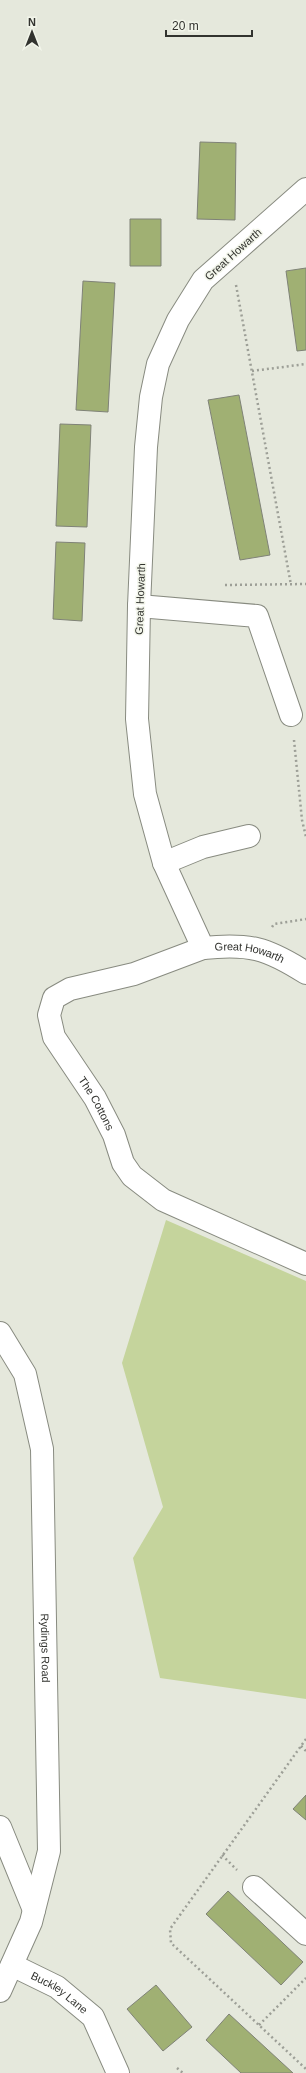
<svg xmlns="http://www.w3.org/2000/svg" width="306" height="2073" viewBox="0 0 306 2073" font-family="Arial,sans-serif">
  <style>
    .green { fill: #c5d49c }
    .building { fill: #a0b073; stroke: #7f8277 }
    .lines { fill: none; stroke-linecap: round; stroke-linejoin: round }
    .minor-casing { stroke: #888b80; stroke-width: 24 }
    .path { stroke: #9d9f97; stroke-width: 2.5; stroke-dasharray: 2 3; stroke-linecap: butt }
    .minor { stroke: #fff; stroke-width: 22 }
    .labels { text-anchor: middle; stroke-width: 3; stroke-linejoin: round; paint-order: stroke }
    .street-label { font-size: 11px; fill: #32332f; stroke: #f2f5ea }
  </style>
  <rect width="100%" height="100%" fill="#e5e8dc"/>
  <!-- green -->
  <path class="green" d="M166,1220L306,1281V1699L160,1678L133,1558L163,1507L122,1363Z"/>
  <!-- building -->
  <path class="building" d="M200,142L236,143L235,220L197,219Z
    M130,219H161V266H130Z
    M306,268V350L297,351L286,271Z
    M83,281L115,283L108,412L76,410Z
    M239,395L270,555L240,560L208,400Z
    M60,424L91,425L87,527L56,526Z
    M56,542L85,543L82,621L53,619Z
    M306,1795V1820L293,1809Z
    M228,1891L303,1962L281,1985L206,1914Z
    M156,1985L192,2027L163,2051L127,2009Z
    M229,2014L293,2073H241L206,2040Z"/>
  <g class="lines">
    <defs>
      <g id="minor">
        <path id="s1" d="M306,189L203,280L178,320L158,364L151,397L146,447L139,606L137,719L145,794L164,863L203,948C249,943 267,948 306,973"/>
        <path d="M139,606L257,616L291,715"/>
        <path d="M164,863L203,847L249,836"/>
        <path id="s2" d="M203,948L134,974L70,989L54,998L49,1015L54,1037L95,1098L114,1135L123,1163L132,1176L163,1200L306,1264"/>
        <path id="s3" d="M0,1333L25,1374L42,1449L49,1851L31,1922L0,1991"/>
        <path d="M0,1827L34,1910"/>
        <path d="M254,1887L306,1934"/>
        <path id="s4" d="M12,1965L57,1987L93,2017L118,2073"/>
      </g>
    </defs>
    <!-- minor casing -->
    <use href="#minor" class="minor-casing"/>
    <!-- path -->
    <path class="path" d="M236,285L291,585
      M252,371L306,364
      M225,585L306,584
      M294,740L302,820L306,837
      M272,927L274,924L306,919
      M306,1739L170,1929L171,1943L306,2069
      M301,1746L306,1751
      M222,1855L237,1870
      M259,2025L306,1978
      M177,2068L183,2073"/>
    <!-- minor -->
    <use href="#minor" class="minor"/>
  </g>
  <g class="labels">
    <!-- street labels -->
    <g class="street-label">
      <text transform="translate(233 254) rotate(-42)" y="4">Great Howarth</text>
      <text transform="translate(140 599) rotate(-88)" y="4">Great Howarth</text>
      <text dy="4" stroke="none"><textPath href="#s1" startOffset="877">Great Howarth</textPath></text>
      <text dy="4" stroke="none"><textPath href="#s2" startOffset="277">The Cottons</textPath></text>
      <text dy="4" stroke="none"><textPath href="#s3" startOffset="324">Rydings Road</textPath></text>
      <text dy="4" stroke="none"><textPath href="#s4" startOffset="55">Buckley Lane</textPath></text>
    </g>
  </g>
  <!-- north arrow -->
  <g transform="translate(32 32)" stroke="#f2f5ea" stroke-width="3" paint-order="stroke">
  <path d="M0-3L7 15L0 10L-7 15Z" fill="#32332f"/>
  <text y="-6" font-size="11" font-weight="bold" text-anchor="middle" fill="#32332f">N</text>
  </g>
  <!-- scale -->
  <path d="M166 30v6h86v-6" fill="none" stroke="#32332f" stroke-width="2"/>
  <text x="172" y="30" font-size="12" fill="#32332f" stroke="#f2f5ea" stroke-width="3" paint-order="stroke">20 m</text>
</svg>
